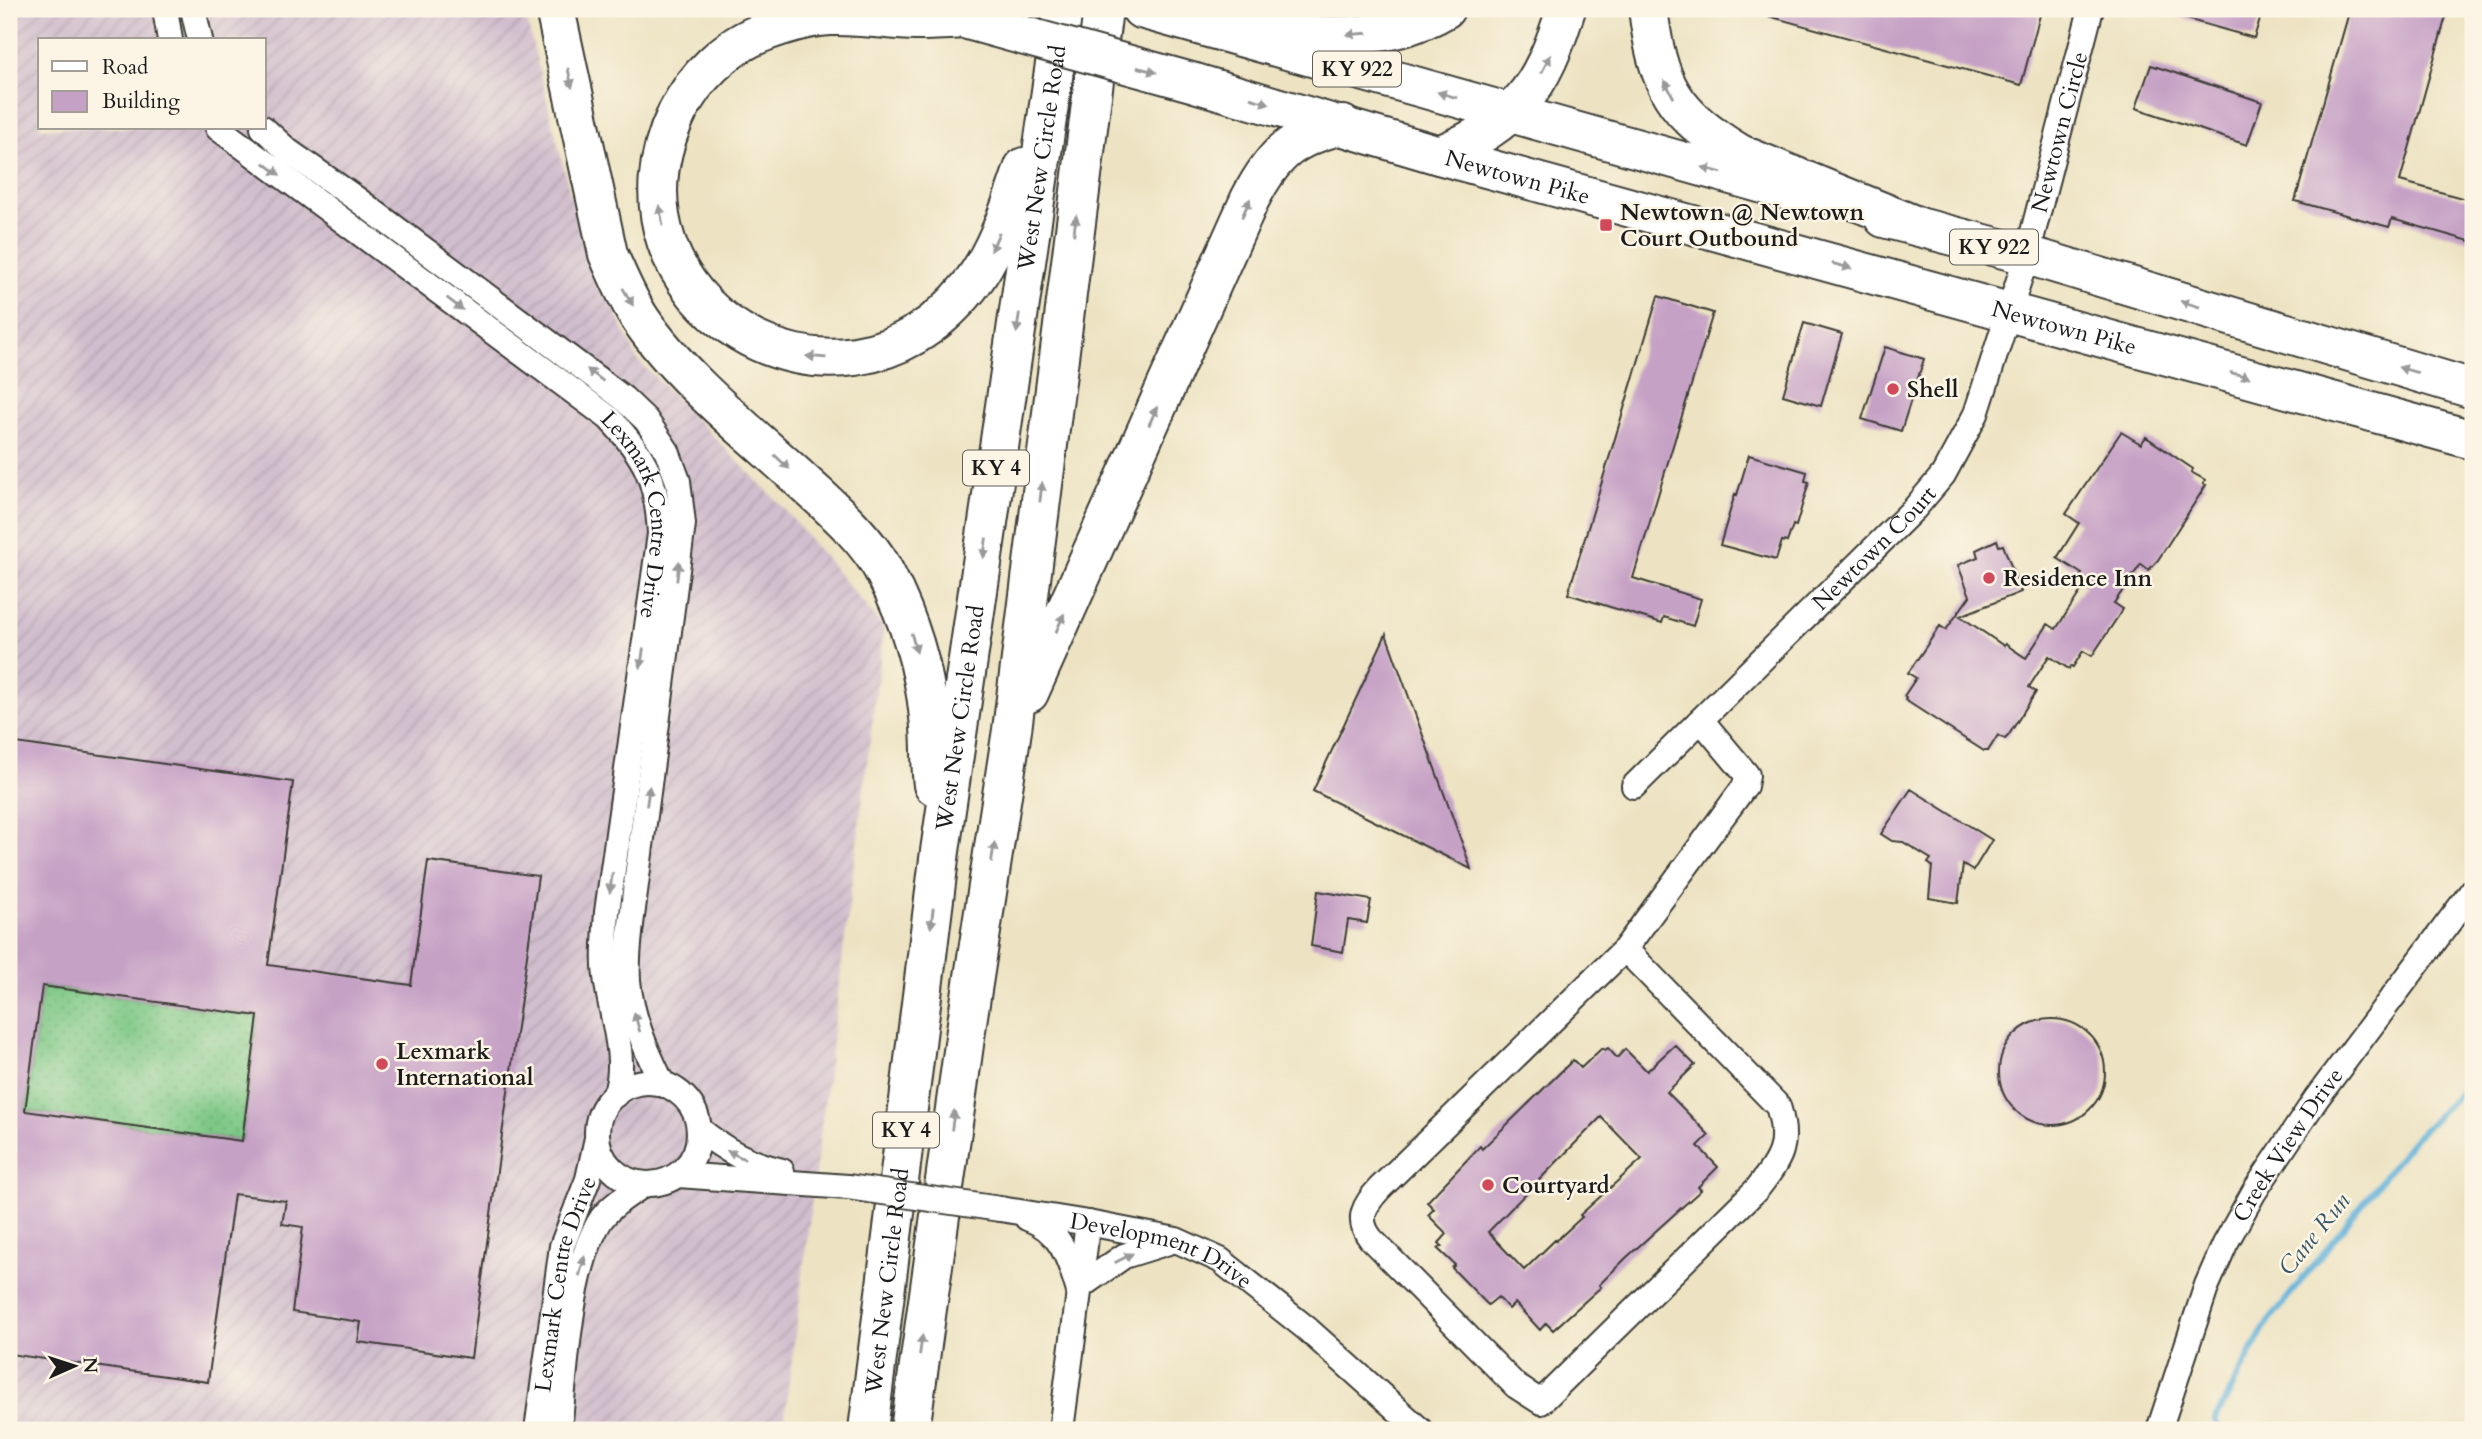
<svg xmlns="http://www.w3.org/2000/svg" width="2482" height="1439" viewBox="0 0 2482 1439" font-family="Cardo,serif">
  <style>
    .industrial { fill: url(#industrial-furrows); fill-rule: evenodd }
    .grass { fill: url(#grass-dots); stroke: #4c7250; stroke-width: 2 }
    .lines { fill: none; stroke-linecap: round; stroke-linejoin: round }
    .stream { stroke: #5eb0d9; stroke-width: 6 }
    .building { fill: #c6a1c6; fill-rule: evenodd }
    .minor-casing { stroke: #3b3a35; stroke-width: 28 }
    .trunk-casing { stroke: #3b3a35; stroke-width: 42 }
    .motorway-casing { stroke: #3b3a35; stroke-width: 42 }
    .minor { stroke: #fff; stroke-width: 24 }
    .trunk { stroke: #fff; stroke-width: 38 }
    .motorway { stroke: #fff; stroke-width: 38 }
    .minor-bridge-casing { stroke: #3b3a35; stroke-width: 28; stroke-linecap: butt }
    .trunk-bridge-casing { stroke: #3b3a35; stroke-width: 42; stroke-linecap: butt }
    .minor-bridge { stroke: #fff; stroke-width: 24 }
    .trunk-bridge { stroke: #fff; stroke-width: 38 }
    .oneway { fill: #999 }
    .poi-dot { fill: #d1495b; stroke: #fcf5e5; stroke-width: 2.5 }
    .labels { text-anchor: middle; stroke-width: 5; stroke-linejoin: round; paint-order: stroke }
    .shield { fill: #fcf5e5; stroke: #5f5d58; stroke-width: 2 }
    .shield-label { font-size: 21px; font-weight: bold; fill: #1c1c1c }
    .street-label { font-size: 23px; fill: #1c1c1c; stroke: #fcf5e5 }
    .poi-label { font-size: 23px; font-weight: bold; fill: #1c1c1c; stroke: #fcf5e5; text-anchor: start }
    .water-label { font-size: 24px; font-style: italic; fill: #365768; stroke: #fcf5e5 }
  </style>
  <defs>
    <pattern id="industrial-furrows" width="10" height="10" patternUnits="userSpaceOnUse" patternTransform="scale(1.75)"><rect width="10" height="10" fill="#d0bdcd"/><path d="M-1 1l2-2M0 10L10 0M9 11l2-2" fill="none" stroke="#b2a2af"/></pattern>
    <pattern id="grass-dots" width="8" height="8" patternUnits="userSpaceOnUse" patternTransform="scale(1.75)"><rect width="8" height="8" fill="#7bc785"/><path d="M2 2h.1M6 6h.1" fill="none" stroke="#6aaa72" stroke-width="1.8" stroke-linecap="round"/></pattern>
  </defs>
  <rect width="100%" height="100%" fill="#fcf5e5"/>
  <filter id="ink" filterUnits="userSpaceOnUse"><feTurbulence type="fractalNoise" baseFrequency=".0143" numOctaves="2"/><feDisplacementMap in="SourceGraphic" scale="14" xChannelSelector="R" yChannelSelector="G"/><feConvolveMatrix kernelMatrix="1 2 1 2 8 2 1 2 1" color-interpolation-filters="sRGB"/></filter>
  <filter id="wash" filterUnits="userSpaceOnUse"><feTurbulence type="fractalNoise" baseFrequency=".00686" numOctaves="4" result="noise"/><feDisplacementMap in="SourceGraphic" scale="28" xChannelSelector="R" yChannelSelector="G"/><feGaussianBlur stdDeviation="1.57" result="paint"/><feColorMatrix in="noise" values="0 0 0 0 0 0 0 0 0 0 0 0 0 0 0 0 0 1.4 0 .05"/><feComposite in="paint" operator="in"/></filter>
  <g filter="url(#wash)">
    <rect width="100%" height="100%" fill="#ede3c3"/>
    <!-- industrial -->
    <path class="industrial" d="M9,9H524L580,233L637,359L780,504L884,628L783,1430H9ZM40,40H264V128H40Z"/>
    <!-- grass -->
    <path class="grass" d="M42,986L258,1016L242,1141L25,1111Z"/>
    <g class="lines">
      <!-- stream -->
      <path class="stream" d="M2220,1430L2215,1420L2265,1326L2414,1139L2473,1080"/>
    </g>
    <g id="blocks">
      <!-- building -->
      <path class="building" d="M1761,9H2019L2040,15L2021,85L1761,14Z
        M2170,9H2263L2254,38L2169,14Z
        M2350,9H2448L2400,181L2473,201V242L2392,219L2389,227L2295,201Z
        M2151,65L2262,102L2247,145L2136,108Z
        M1658,296L1713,313L1633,578L1701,599L1693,626L1664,617L1662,623L1568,594Z
        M1804,323L1842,334L1821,406L1783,395Z
        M1885,347L1924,359L1901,431L1862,419Z
        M2121,432L2141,444L2146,437L2193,469L2191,472L2205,480L2203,484L2206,485L2158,560L2149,570L2141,564L2114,603L2123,609L2092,656L2083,651L2073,667L2071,666L2069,669L2049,656L2029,687L2036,692L2008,736L2005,739L1998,735L1988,751H1984L1905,700L1906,698L1904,696L1916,678L1908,673L1940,626L1946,630L1970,596L1958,565L1978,557L1976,550L1997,540L1999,546L2003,545L2021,592L1960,616L2004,646L2005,644L2026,658L2048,624L2056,629L2085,585L2077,581L2082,574L2057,558L2079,523L2066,514Z
        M1749,455L1807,472L1805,481L1809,482L1796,526L1793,525L1787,542L1782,541L1776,560L1720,545L1735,494L1737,495Z
        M1386,634L1466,854L1471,869L1313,791Z
        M9,742L293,782L268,965L411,985L428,861L538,876L471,1358L358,1342L361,1322L292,1312L303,1227L282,1224L286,1201L234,1194L208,1382L9,1354ZM42,986L258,1016L242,1141L25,1111Z
        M1911,789L1992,840L1973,871L1963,865L1958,903L1929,898L1932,866L1928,863L1931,859L1903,842L1892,841L1881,834Z
        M1318,891L1371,900L1367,923L1348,920L1343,952L1311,946Z
        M1999 1072a53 53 0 1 1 106 0a53 53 0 1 1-106 0Z
        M1675,1045L1695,1065L1667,1092L1709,1135L1698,1146L1718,1167L1698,1187L1701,1190L1626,1258L1599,1285L1601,1287L1553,1330L1546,1323L1540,1330L1515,1303L1509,1309L1498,1297L1488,1305L1452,1268L1455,1265L1438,1249L1442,1246L1439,1243L1447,1234L1428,1215L1434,1209L1427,1202L1480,1146L1482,1149L1573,1060L1581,1068L1602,1048L1605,1050L1608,1048L1617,1058L1625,1049L1647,1071ZM1601,1117L1642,1159L1580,1215L1582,1217L1556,1241L1555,1240L1524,1270L1488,1232Z"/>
    </g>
  </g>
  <g filter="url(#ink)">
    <use href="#blocks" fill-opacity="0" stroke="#3b3a35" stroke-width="2"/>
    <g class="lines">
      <defs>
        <g id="minor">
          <path d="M165,9L170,40"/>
          <path d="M193,9L200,40"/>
          <path id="s1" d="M218,128L609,418C646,457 657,479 660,534L607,912C606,929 604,948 605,966C607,1007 630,1057 615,1095"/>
          <path d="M263,128L288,151L358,200L623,398L646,420L667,451L678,481L683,524L635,892C632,921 626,951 628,980C631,1017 647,1052 663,1085"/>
          <path id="s2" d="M1634,786L1915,508L1943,475L1976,414L2027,255L2091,9"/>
          <path d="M1625,949L1778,1106C1790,1145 1781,1158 1757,1189L1541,1402L1516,1386L1371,1239C1355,1219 1365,1204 1380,1188L1625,949L1745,786L1747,775L1701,720"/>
          <circle cx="648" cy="1133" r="51"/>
          <path d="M699,1129C726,1151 748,1163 782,1171"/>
          <path d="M678,1175L848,1187"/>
          <path id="s3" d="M1000,1209L1088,1223L1176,1240L1220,1260L1306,1328L1420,1430"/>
          <path d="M1027,1218C1060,1229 1069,1258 1078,1288L1124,1256L1172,1241"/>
          <path id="s4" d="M537,1430L562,1246L588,1179L597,1138"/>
          <path d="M559,1430C566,1371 569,1267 602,1218C613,1204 630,1194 645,1184"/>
          <path d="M1061,1430L1088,1223"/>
          <path id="s5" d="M2159,1430L2207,1285L2225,1244L2254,1192L2316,1099L2473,890"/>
        </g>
        <g id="trunk">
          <path d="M1141,9L1813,198"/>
          <path id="s6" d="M1195,83L1439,155L2473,440"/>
          <path d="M1884,218L2027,255L2473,389"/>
        </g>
        <g id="motorway">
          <path d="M555,9L608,254C618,276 627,299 641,320C682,380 749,432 802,481C831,507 869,540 886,575C909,619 924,668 929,717C932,739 930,763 933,785"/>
          <path d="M1648,9C1658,86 1672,113 1740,154L1917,226"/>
          <path d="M964,19C948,20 932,21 916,21C888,20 859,15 831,16C809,17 785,24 764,32C727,45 694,78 677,113C588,299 837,453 969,287C996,253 1010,208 1024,167"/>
          <path d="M1202,25C1281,32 1373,52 1445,9"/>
          <path d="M1439,155C1517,122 1542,89 1566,9"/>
          <path d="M1029,693L1250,199C1274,153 1292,137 1343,125"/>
          <path id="s7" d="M868,1430L940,851L1063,9"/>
          <path d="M910,1430L968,1016L1012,730L1103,9"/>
        </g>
      </defs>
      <!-- minor casing -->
      <use href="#minor" class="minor-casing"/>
      <!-- trunk casing -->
      <use href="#trunk" class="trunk-casing"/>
      <!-- motorway casing -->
      <use href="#motorway" class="motorway-casing"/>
      <!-- minor -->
      <use href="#minor" class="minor"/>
      <!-- trunk -->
      <use href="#trunk" class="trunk"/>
      <!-- motorway -->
      <use href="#motorway" class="motorway"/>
      <defs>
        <path id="minor-bridge" d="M848,1187L1000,1209"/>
        <path id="trunk-bridge" d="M964,19L1195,83"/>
      </defs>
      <!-- minor-bridge casing -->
      <use href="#minor-bridge" class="minor-bridge-casing"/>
      <!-- trunk-bridge casing -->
      <use href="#trunk-bridge" class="trunk-bridge-casing"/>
      <!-- minor-bridge -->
      <use href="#minor-bridge" class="minor-bridge"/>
      <!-- trunk-bridge -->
      <use href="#trunk-bridge" class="trunk-bridge"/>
    </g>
    <!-- one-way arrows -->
    <defs><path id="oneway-solid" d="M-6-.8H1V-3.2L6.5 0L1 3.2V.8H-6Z" transform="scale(1.75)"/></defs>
    <g class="oneway">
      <use href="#oneway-solid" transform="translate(1357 34) rotate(176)"/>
      <use href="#oneway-solid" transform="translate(1546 64) rotate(-63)"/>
      <use href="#oneway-solid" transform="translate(1147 70) rotate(15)"/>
      <use href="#oneway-solid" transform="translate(570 78) rotate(78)"/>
      <use href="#oneway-solid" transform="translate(1669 89) rotate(-118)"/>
      <use href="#oneway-solid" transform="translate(1447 95) rotate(-164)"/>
      <use href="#oneway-solid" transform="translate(1260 101) rotate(16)"/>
      <use href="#oneway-solid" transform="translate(272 169) rotate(37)"/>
      <use href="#oneway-solid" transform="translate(1712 170) rotate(-164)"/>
      <use href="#oneway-solid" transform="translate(1246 208) rotate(-66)"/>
      <use href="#oneway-solid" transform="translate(661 215) rotate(-101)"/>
      <use href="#oneway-solid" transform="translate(1075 225) rotate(-83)"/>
      <use href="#oneway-solid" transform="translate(995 242) rotate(114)"/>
      <use href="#oneway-solid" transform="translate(1842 266) rotate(15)"/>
      <use href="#oneway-solid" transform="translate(628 297) rotate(60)"/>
      <use href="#oneway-solid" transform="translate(455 304) rotate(37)"/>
      <use href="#oneway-solid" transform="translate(2190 304) rotate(-163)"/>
      <use href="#oneway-solid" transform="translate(1018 323) rotate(98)"/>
      <use href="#oneway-solid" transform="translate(816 357) rotate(-175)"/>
      <use href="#oneway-solid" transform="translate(2408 370) rotate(-164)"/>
      <use href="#oneway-solid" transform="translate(595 375) rotate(-143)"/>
      <use href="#oneway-solid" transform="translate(2240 375) rotate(15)"/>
      <use href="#oneway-solid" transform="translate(1153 416) rotate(-66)"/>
      <use href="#oneway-solid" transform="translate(782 462) rotate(43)"/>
      <use href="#oneway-solid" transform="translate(1041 492) rotate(-83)"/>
      <use href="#oneway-solid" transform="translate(985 548) rotate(98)"/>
      <use href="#oneway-solid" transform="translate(678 571) rotate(-83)"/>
      <use href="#oneway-solid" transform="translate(1060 623) rotate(-66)"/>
      <use href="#oneway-solid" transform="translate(914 643) rotate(74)"/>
      <use href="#oneway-solid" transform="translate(642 658) rotate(98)"/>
      <use href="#oneway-solid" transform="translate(648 796) rotate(-82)"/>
      <use href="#oneway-solid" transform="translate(993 852) rotate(-81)"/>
      <use href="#oneway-solid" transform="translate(611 883) rotate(98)"/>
      <use href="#oneway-solid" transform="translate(932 918) rotate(97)"/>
      <use href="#oneway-solid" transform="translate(637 1022) rotate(-106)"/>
      <use href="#oneway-solid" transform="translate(953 1120) rotate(-82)"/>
      <use href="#oneway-solid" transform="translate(736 1155) rotate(-154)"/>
      <use href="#oneway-solid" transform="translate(1124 1258) rotate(-27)"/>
      <use href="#oneway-solid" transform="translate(582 1266) rotate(-75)"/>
      <use href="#oneway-solid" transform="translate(921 1345) rotate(-82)"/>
    </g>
  </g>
  <!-- markers -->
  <g class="poi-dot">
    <rect x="1599" y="218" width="14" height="14" rx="3.5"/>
    <circle cx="1893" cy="389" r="7"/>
    <circle cx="1989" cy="578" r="7"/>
    <circle cx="382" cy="1064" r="7"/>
    <circle cx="1488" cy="1185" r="7"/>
  </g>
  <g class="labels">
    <!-- shield labels -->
    <g class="shield">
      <rect x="1313" y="51.5" width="88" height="35" rx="5"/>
      <rect x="1950" y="229.5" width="88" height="35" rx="5"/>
      <rect x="963" y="450.5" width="66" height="35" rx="5"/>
      <rect x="873" y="1112.5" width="66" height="35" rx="5"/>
    </g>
    <g class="shield-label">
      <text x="1357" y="76">KY 922</text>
      <text x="1994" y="254">KY 922</text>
      <text x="996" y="475">KY 4</text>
      <text x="906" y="1137">KY 4</text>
    </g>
    <!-- street labels -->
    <g class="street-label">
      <text dy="8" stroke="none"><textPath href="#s2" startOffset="802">Newtown Circle</textPath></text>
      <text dy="8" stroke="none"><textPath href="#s7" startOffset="1284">West New Circle Road</textPath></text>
      <text dy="8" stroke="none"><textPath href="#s6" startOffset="336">Newtown Pike</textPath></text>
      <text dy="8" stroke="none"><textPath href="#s6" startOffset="903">Newtown Pike</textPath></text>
      <text dy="8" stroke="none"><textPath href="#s1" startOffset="592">Lexmark Centre Drive</textPath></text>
      <text dy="8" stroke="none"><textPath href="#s2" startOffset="338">Newtown Court</textPath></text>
      <text dy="8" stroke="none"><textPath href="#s7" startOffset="718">West New Circle Road</textPath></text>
      <text dy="8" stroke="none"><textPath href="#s5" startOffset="315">Creek View Drive</textPath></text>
      <text dy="8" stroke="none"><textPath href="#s3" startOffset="168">Development Drive</textPath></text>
      <text dy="8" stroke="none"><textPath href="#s7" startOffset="150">West New Circle Road</textPath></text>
      <text dy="8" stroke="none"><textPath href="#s4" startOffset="149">Lexmark Centre Drive</textPath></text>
    </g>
    <!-- poi labels -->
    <g class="poi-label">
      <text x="1620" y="220">Newtown @ Newtown<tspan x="1620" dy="26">Court Outbound</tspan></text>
      <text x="1907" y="397">Shell</text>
      <text x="2003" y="586">Residence Inn</text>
      <text x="396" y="1059">Lexmark<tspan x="396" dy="26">International</tspan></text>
      <text x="1502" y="1193">Courtyard</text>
    </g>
    <!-- water labels -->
    <g class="water-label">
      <text transform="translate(2314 1234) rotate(-51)" y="8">Cane Run</text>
    </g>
  </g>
  <!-- margin -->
  <rect width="2482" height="1439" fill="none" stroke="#fcf5e5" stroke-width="35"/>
  <!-- legend -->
  <rect x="38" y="38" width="228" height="91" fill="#fcf5e5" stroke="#a29e95" stroke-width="2"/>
  <rect x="52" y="61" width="35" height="10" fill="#ffffff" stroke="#a29e95" stroke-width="2"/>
  <text x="102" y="74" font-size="21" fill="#1c1c1c">Road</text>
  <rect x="52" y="91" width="35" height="21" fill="#c6a1c6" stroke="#a29e95" stroke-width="2"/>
  <text x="102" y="108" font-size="21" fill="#1c1c1c">Building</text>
  <!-- north arrow -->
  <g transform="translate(74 1366) rotate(87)" stroke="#fcf5e5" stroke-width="5" paint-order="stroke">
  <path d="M0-5L12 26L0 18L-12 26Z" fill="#1c1c1c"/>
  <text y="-10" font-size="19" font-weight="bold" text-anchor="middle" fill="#1c1c1c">N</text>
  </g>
</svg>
